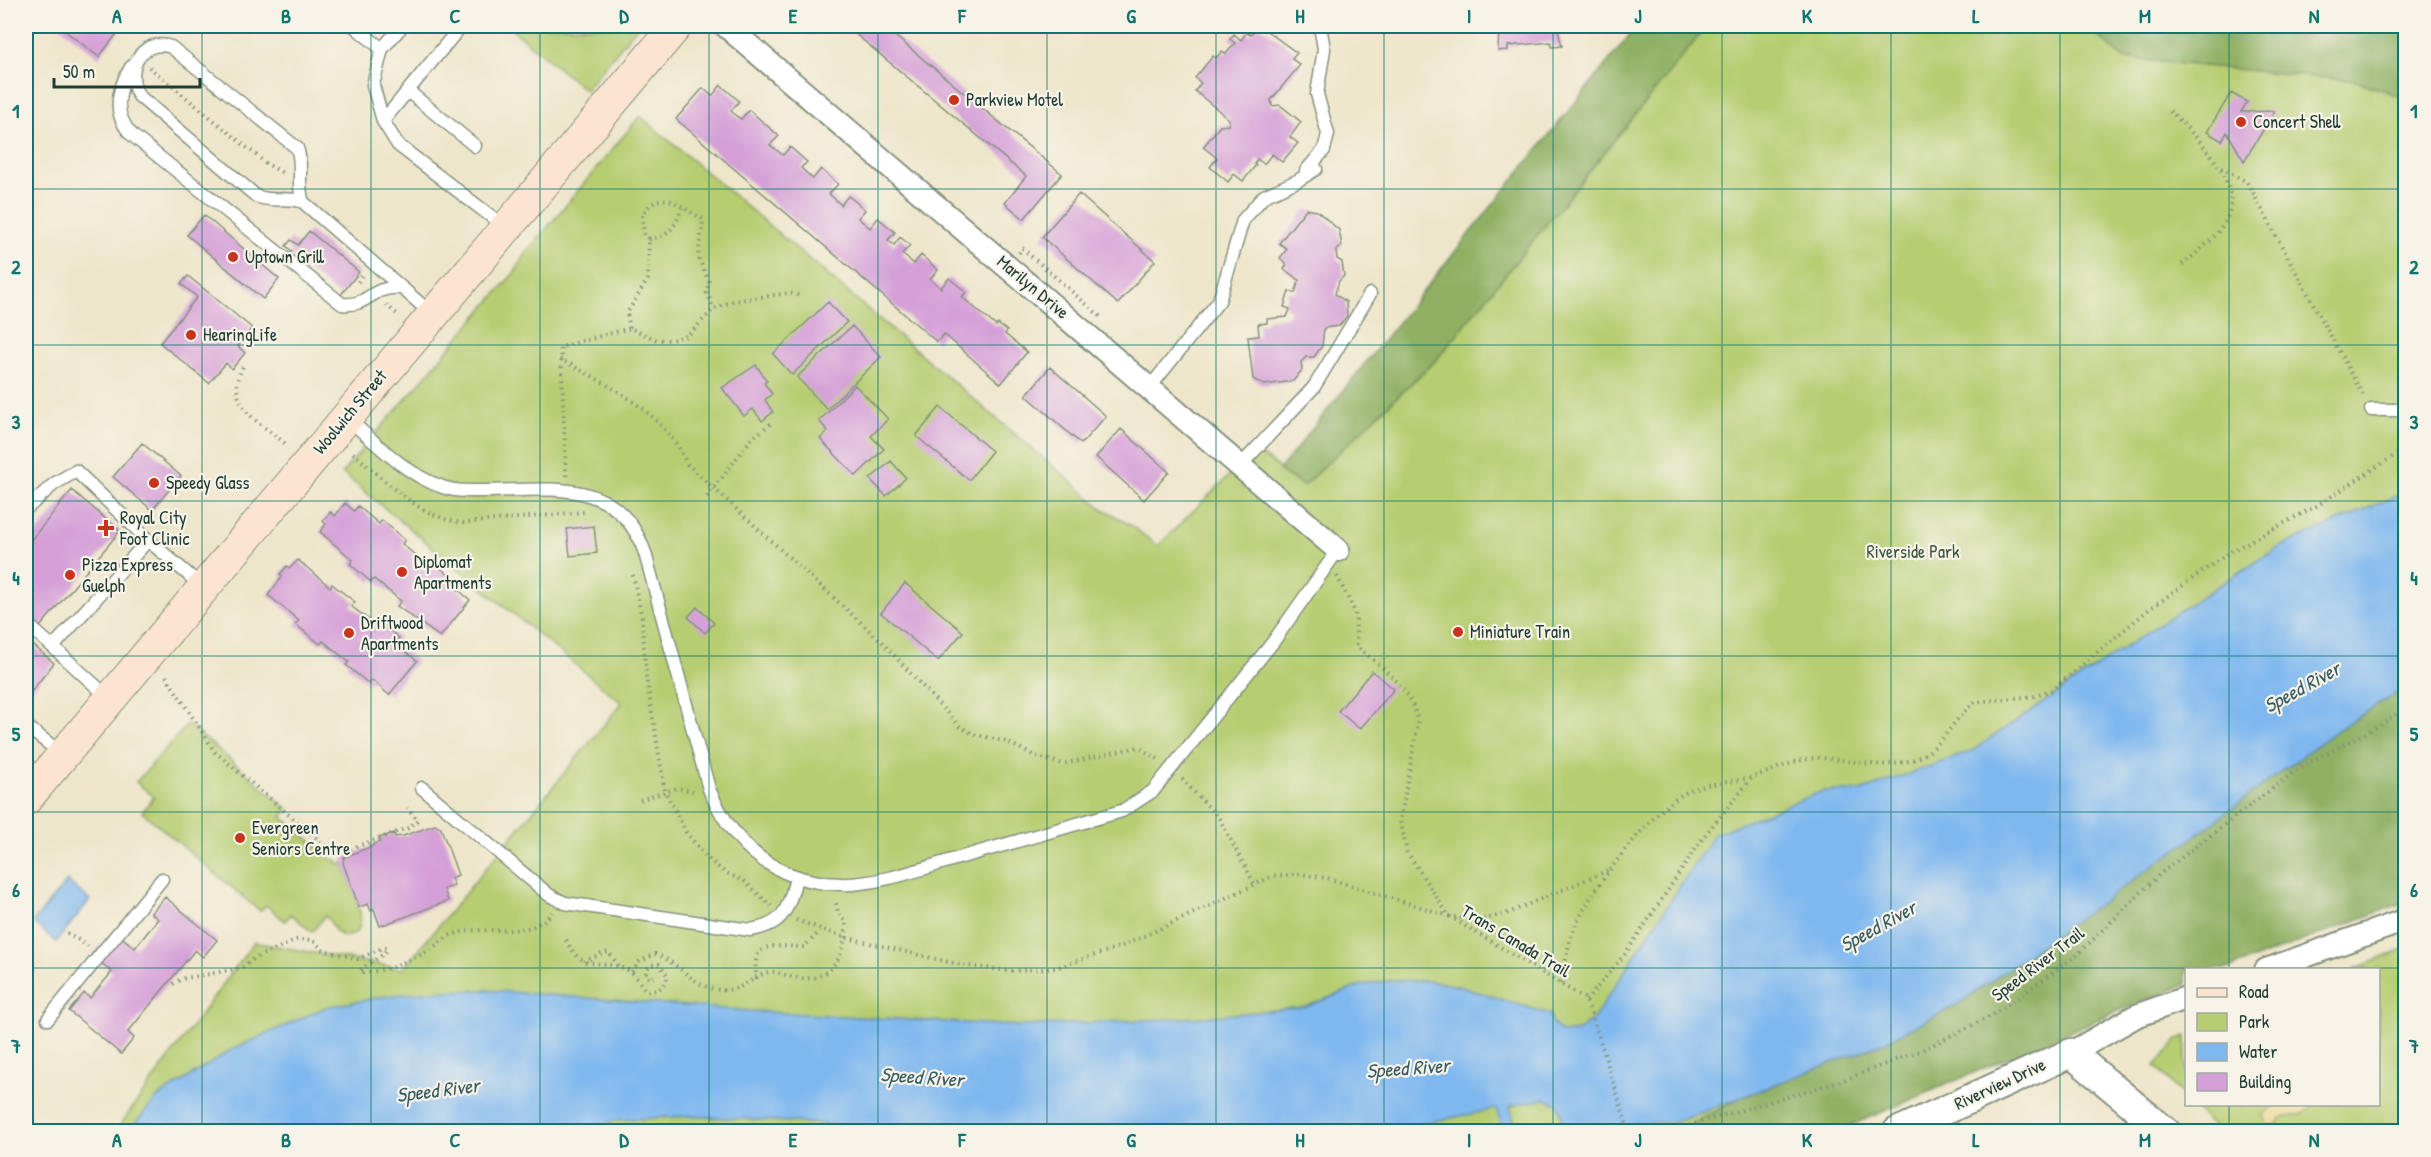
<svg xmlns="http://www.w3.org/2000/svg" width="2431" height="1157" viewBox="0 0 2431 1157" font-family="'Patrick Hand',sans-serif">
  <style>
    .green { fill: #b6cd71; stroke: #6a8552; stroke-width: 1.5 }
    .forest { fill: #90b063; stroke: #58764c; stroke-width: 1.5 }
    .sand { fill: #eeda9e; stroke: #868c69; stroke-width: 1.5 }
    .water { fill: #7fb8ef; stroke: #4f7a92; stroke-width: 1.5 }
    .building { fill: #d5a0d8 }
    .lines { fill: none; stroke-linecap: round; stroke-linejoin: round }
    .service-casing { stroke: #86927f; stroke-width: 15 }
    .minor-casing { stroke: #86927f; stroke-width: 26 }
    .tertiary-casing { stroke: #86927f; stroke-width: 32 }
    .secondary-casing { stroke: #86927f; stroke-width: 34 }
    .path { stroke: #86927f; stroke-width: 4; stroke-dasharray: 1.5 4.5; stroke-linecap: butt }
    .service { stroke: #fff; stroke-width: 12 }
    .minor { stroke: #fff; stroke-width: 22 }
    .tertiary { stroke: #fff; stroke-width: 28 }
    .secondary { stroke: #fce5d0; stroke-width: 32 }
    .grid { fill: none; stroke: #0f766e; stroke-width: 1.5; stroke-opacity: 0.55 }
    .poi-dot { fill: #c8321e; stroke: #f7f3e8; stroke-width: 2 }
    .labels { text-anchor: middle; stroke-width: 4.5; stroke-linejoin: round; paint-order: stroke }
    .poi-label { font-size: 18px; fill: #1f3d34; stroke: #f7f3e8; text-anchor: start }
    .street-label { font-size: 18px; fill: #1f3d34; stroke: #f7f3e8 }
    .park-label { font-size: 18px; fill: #3d5a40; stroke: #f7f3e8 }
    .water-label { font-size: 20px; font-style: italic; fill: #375c63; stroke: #f7f3e8 }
    .neatline { fill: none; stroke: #0f766e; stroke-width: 2 }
    .grid-label { font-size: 20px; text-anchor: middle; font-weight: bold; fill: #0f766e }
  </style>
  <rect width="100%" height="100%" fill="#f7f3e8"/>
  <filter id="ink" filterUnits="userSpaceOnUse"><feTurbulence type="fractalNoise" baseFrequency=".0167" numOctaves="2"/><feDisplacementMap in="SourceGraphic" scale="12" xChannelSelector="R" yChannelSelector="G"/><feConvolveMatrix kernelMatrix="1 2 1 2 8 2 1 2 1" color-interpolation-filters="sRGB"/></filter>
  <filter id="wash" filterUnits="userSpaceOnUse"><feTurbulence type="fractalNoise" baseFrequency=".008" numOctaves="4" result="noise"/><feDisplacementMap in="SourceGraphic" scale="24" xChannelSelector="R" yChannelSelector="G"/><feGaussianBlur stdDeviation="1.35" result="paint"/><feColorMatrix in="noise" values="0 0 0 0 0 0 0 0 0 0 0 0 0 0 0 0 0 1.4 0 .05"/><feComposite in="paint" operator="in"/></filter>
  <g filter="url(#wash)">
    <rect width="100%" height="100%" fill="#eee6ca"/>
    <!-- green -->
    <path class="green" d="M508,26H638L585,90Z
      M1706,26H2086L2124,58L2357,81L2405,98V897L2186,970L1782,1131L115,1132L254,942L403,969L622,703L342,473L515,272L527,252L640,116L1102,508L1132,526L1158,546L1255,450L1303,486L1437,359Z
      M188,724L288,809L282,817L334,860H337L338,864L343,863C349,879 373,926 352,935C348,936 343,936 339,934C333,930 333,922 325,916L312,932L291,914L285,921L266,905L260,911L142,812L154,797L136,782Z
      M2405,949V1131H2217L2191,1105L2378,1104V970L2354,969Z
      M2186,1036V1099L2155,1066L2178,1040Z"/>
    <!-- forest -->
    <path class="forest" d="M1637,26H1707L1437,359L1303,486L1279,470Z
      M2086,26H2405V98L2357,81L2124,58Z
      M2405,688V902L2228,969L2186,970V985L2113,1013L1838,1131L1677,1132L1751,1092L1876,1046L1957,1005L2334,732Z"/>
    <!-- sand -->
    <path class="sand" d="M2283,1104L2312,1105L2313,1107L2303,1114L2281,1118L2277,1124L2267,1125L2264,1114L2273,1106Z"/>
    <!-- water -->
    <path class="water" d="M2405,492V688L2334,732L2201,832L1957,1005L1876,1046L1679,1121L1633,1124L1606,1131H1558L1564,1125L1558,1104L1544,1099L1510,1106L1517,1132L1504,1131L1496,1109L1380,1132H956L690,1116L619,1120L570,1132L128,1131L158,1097L231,1050L326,1007L393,995L431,991L485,990L751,1011L1022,1026L1206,1017L1305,1007L1362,985L1394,980L1430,981L1458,986L1550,1014L1553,1024L1563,1033L1578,1031L1594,1018L1714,834L1823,791H1860L1970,752L2179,611L2278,548Z
      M67,881L90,900L56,942L33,922Z"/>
    <g id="blocks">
      <!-- building -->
      <path class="building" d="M59,26H123L99,57Z
        M798,26H818L810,35Z
        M846,26H883L1062,174L1024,219L1005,203L1026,176Z
        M1260,26L1297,53L1292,59L1300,65L1271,100L1272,106L1280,105L1301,122L1290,137L1298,143L1282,162L1272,154L1264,164L1257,159L1254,164L1256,165L1243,181L1234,174L1228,182L1210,167L1217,158L1203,147L1220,126L1229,125V119L1195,91L1201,83L1195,78L1213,56L1216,58L1222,51L1226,54L1235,43L1230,39L1234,34L1241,40L1247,32L1250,35Z
        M1499,26H1557L1562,46L1552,47L1551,42L1508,46V50L1498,51Z
        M721,85L739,101L731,111L736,116L741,119L749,110L779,136L770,145L783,155L790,147L807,162L801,168L813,179L821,169L838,184L829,194L841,205L848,196L856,202L865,210L858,218L870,228L878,218L895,232L888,240L894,245L900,237L910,245L902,254L914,264L921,255L938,270L930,279L941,288L949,278L966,292L962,297L996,326L998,324L1007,331L1005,334L1027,352L1001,384L944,334L937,342L676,119L703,88L712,96Z
        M2231,93L2247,102L2241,112L2275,111L2244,161L2227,132L2222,141L2207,132Z
        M1079,194L1155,261L1118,304L1042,237Z
        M1306,209L1317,211L1339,230L1342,246L1336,251L1337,259L1342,262L1344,276L1339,281L1335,294L1346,302L1347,316L1339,326L1324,328L1322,346L1314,357H1306L1301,362L1302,370L1293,381L1264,385L1253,379L1248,337L1259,336L1258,324L1267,323V319L1287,317L1290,309L1284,307L1289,291L1295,293L1299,280L1284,269L1287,265L1280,258L1287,249L1279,243Z
        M204,215L279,279L263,299L187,235Z
        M309,231L359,272L340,296L289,255L292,251L286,246L291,240L298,245Z
        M188,276L252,328L238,346L245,353L232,369L226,363L209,383L160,343L197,297L181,284Z
        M828,302L847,322L792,375L773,354Z
        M852,326L881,357L827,409L797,377Z
        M756,365L767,381L764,383L772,394L765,400L773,412L762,421L753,409L744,416L722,388Z
        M1050,367L1106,416L1081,444L1026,395Z
        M855,385L888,419L871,436L884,449L856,476L820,439L828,431L819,421Z
        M940,407L992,451L969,480L916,436Z
        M1121,429L1169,472L1144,500L1096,457Z
        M142,443L181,476L152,510L113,477Z
        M891,461L906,478L886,496L870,479Z
        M72,490L120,531L40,627L26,615V546Z
        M345,503L354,511L358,506L379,524L382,520L405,540L402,544L427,565L431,560L456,581L453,585L470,600L440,637L397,606L401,601L374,579L371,582L350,564L353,560L320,532L326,524L323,521L330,512L335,516Z
        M594,526L597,553L570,556L567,529Z
        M298,560L330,587L332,584L355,602L351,606L378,627L381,623L399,638L395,643L417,661L389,695L372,680L369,684L346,665L349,662L323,641L320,644L295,624L299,621L268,595L283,576L280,574L287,566L290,568Z
        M905,583L963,632L938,661L881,613Z
        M697,607L714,623L705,633L688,617Z
        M26,639L54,663L26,698Z
        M1372,671L1394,689L1360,729L1338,711Z
        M435,825L441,828L458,875L451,878L454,886L444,889L448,901L380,926L374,909L371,911L368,904L359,907L343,863L344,857L373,846V844L380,842L379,838L394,833L395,837L403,836Z
        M165,897L217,940L203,957L195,950L128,1032L134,1038L121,1054L69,1011L84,993L90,998L112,972L92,955L113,930L135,948L158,919L151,913Z"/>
    </g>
  </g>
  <g filter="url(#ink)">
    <use href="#blocks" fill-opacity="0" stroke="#86927f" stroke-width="1.5"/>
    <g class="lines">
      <defs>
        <path id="service" d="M354,26L382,49
          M402,26L382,49L373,85L383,121L398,145L505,227
          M131,67C117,90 112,114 132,135L342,304C370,307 369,286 400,288
          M408,91L475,146
          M383,121L461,26
          M1306,171L1324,150L1328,134L1317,94L1324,49L1320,26
          M303,202C288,196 272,203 256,196L139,96C123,72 141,37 171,47L297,148C304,167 296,184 303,202L432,314
          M1150,387L1219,301L1243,220L1264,196L1297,181L1316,169
          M2371,410H2406
          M347,418C374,441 405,474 440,486C454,492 470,491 485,491C550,490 619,476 645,553L709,789C734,847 776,882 840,884C878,886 932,865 969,855C1020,840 1071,826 1122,811L1153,791L1273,642L1338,550
          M1240,466L1314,387L1370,294
          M26,509L54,484L76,471L148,540
          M26,623L53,647
          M110,699L53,647L148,540L204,588
          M26,726L62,754
          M422,788L549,895L565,903L750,930C785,925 788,908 796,878
          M48,1019L162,879"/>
        <path id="minor" d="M726,26L1338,550
          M2266,970L2406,920
          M2071,1053L2136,1016L2186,998"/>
        <path id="tertiary" d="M1897,1132L2071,1053L2166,1132"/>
        <path id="secondary" d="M26,799L676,26"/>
      </defs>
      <!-- service casing -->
      <use href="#service" class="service-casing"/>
      <!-- minor casing -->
      <use href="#minor" class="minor-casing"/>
      <!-- tertiary casing -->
      <use href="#tertiary" class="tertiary-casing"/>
      <!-- secondary casing -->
      <use href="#secondary" class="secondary-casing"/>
      <!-- path -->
      <path class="path" d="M149,67L267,164L285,174
        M2170,111C2194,134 2246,183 2226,220C2216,239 2196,253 2180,266
        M2221,168L2247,182L2364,397
        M649,239C669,238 675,226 682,208
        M1019,253L1022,248L1101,317
        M358,282L363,273
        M386,305L397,314
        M630,328L627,313L648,279L649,239L644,235L642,214C664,185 678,207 703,219L698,257L709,282L707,293L714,309
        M560,359C608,385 664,411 687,464L882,642L959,726L973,734L1007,742L1035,756L1063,764L1138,747L1160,760
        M243,367C222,405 261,423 287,445
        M353,453C386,481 419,518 464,523L584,512
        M566,476L561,347L630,328L657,340H671L687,336L714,309L733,301L789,293L802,296
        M707,497L752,438L773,422
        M633,575L642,618L646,676L665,791L686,832L706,857L724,872L744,881L771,906
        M1337,576L1355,612L1357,647C1381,666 1415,691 1418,724L1400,821L1407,852L1449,916L1584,998L1590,1009L1629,1132
        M166,676L215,752L335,854L408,828L418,820L407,808
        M1182,779L1219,818L1254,883
        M640,800L677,788L693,791
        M796,920L844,937L961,965L1009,971L1056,968L1125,945L1273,876L1301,874L1327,878L1449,916L1477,921L1508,913L1609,870
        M67,933L88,946
        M566,940C583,973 595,958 623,968C634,971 639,983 647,991C660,990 664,988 668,976L659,964L650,965L646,971V976L650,979L655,976
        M584,962L603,953L609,952L619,967
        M632,972L639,962L655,954C677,961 691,984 714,989C743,995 749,976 770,972C778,971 785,976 793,977C831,985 846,956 846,922L838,913L835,899
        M757,979C749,939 775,946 804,947L820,931
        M173,984L181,979L241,968L255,958L297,940H308L315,942L323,950L358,959L384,947L387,948C381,961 366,961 360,972C380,974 408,961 426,952C437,946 445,936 457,933C487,924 532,941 552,912
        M1561,984C1565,966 1567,947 1573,931C1588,893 1654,805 1691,790C1710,782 1733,783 1753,777C1774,771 1796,758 1818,758C1855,759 1880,772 1917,758C1943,748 1953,717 1976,702L2034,696L2052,690L2148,610L2230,552L2318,505L2406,448
        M1586,1001L1625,954L1705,835L1752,778
        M1666,1132L1841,1081L1922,1050L1993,1015L2076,956L2161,873L2302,766L2381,725L2406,707"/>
      <!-- service -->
      <use href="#service" class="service"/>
      <!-- minor -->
      <use href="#minor" class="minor"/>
      <!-- tertiary -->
      <use href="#tertiary" class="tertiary"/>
      <!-- secondary -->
      <use href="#secondary" class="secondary"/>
    </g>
  </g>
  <!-- grid -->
  <path class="grid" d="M202,26V1132M371,26V1132M540,26V1132M709,26V1132M878,26V1132M1047,26V1132M1216,26V1132M1384,26V1132M1553,26V1132M1722,26V1132M1891,26V1132M2060,26V1132M2229,26V970M26,189H2406M26,345H2406M26,501H2406M26,656H2406M26,812H2406M26,968H2406M2229,1104V1132"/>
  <!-- markers -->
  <g class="poi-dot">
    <circle cx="954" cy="100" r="6"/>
    <circle cx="2241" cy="122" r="6"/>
    <circle cx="233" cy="257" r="6"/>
    <circle cx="191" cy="335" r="6"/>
    <circle cx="154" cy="483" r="6"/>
    <path d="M103 519h6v6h6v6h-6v6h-6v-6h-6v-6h6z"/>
    <circle cx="402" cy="572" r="6"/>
    <circle cx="70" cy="575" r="6"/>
    <circle cx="1458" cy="632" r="6"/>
    <circle cx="349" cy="633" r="6"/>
    <circle cx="240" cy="838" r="6"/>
  </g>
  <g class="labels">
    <!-- poi labels -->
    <g class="poi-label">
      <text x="966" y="106">Parkview Motel</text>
      <text x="2253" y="128">Concert Shell</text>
      <text x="245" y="263">Uptown Grill</text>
      <text x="203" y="341">HearingLife</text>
      <text x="166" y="489">Speedy Glass</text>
      <text x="120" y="524">Royal City<tspan x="120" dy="21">Foot Clinic</tspan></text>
      <text x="414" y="568">Diplomat<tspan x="414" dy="21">Apartments</tspan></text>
      <text x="82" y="571">Pizza Express<tspan x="82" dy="21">Guelph</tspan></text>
      <text x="361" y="629">Driftwood<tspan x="361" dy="21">Apartments</tspan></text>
      <text x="1470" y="638">Miniature Train</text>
      <text x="252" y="834">Evergreen<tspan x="252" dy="21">Seniors Centre</tspan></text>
    </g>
    <!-- street labels -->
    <g class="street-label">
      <text transform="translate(1033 287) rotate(40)" y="6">Marilyn Drive</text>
      <text transform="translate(350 412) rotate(-50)" y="6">Woolwich Street</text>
      <text transform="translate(1516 941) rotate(31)" y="6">Trans Canada Trail</text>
      <text transform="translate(2038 964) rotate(-37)" y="6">Speed River Trail</text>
      <text transform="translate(2000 1084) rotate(-25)" y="6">Riverview Drive</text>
    </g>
    <!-- park labels -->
    <g class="park-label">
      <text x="1913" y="558">Riverside Park</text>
    </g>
    <!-- water labels -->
    <g class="water-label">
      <text transform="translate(2302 687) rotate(-29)" y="7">Speed River</text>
      <text transform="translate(1878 926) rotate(-29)" y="7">Speed River</text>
      <text transform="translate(1408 1068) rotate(-4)" y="7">Speed River</text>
      <text transform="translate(922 1077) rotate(4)" y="7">Speed River</text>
      <text transform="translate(438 1090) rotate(-7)" y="7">Speed River</text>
    </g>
  </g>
  <!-- margin -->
  <rect width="2431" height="1157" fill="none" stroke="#f7f3e8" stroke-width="66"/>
  <!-- legend -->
  <rect x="2185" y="968" width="195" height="138" fill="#f7f3e8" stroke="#a1aaa0" stroke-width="1.5"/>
  <rect x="2197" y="988" width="30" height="9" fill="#fce5d0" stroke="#a1aaa0" stroke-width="1.5"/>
  <text x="2239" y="998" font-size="18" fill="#1f3d34">Road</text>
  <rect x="2197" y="1013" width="30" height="18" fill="#b6cd71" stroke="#a1aaa0" stroke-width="1.5"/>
  <text x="2239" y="1028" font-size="18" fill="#1f3d34">Park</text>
  <rect x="2197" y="1043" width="30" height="18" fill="#7fb8ef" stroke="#a1aaa0" stroke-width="1.5"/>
  <text x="2239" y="1058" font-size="18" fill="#1f3d34">Water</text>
  <rect x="2197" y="1073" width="30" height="18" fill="#d5a0d8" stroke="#a1aaa0" stroke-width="1.5"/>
  <text x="2239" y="1088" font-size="18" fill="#1f3d34">Building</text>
  <!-- scale -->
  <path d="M54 78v9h146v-9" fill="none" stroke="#1f3d34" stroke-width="3"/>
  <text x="63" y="78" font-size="18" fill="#1f3d34" stroke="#f7f3e8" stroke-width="4.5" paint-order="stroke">50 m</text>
  <rect x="33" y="33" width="2365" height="1091" class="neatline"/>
  <g class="grid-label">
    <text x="117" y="23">A</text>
    <text x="286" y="23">B</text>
    <text x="455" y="23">C</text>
    <text x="624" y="23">D</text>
    <text x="793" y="23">E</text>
    <text x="962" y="23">F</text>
    <text x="1131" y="23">G</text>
    <text x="1300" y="23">H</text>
    <text x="1469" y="23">I</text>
    <text x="1638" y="23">J</text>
    <text x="1807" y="23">K</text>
    <text x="1976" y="23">L</text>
    <text x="2145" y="23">M</text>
    <text x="2314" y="23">N</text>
    <text x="16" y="118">1</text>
    <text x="2414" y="118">1</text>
    <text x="16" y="274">2</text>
    <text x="2414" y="274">2</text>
    <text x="16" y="429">3</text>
    <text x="2414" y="429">3</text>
    <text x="16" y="585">4</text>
    <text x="2414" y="585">4</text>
    <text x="16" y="741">5</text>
    <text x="2414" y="741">5</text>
    <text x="16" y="897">6</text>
    <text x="2414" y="897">6</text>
    <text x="16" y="1053">7</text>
    <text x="2414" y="1053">7</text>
    <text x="117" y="1147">A</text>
    <text x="286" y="1147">B</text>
    <text x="455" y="1147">C</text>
    <text x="624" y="1147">D</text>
    <text x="793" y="1147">E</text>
    <text x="962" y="1147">F</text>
    <text x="1131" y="1147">G</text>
    <text x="1300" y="1147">H</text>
    <text x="1469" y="1147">I</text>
    <text x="1638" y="1147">J</text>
    <text x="1807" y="1147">K</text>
    <text x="1976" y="1147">L</text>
    <text x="2145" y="1147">M</text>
    <text x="2314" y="1147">N</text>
  </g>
</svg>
